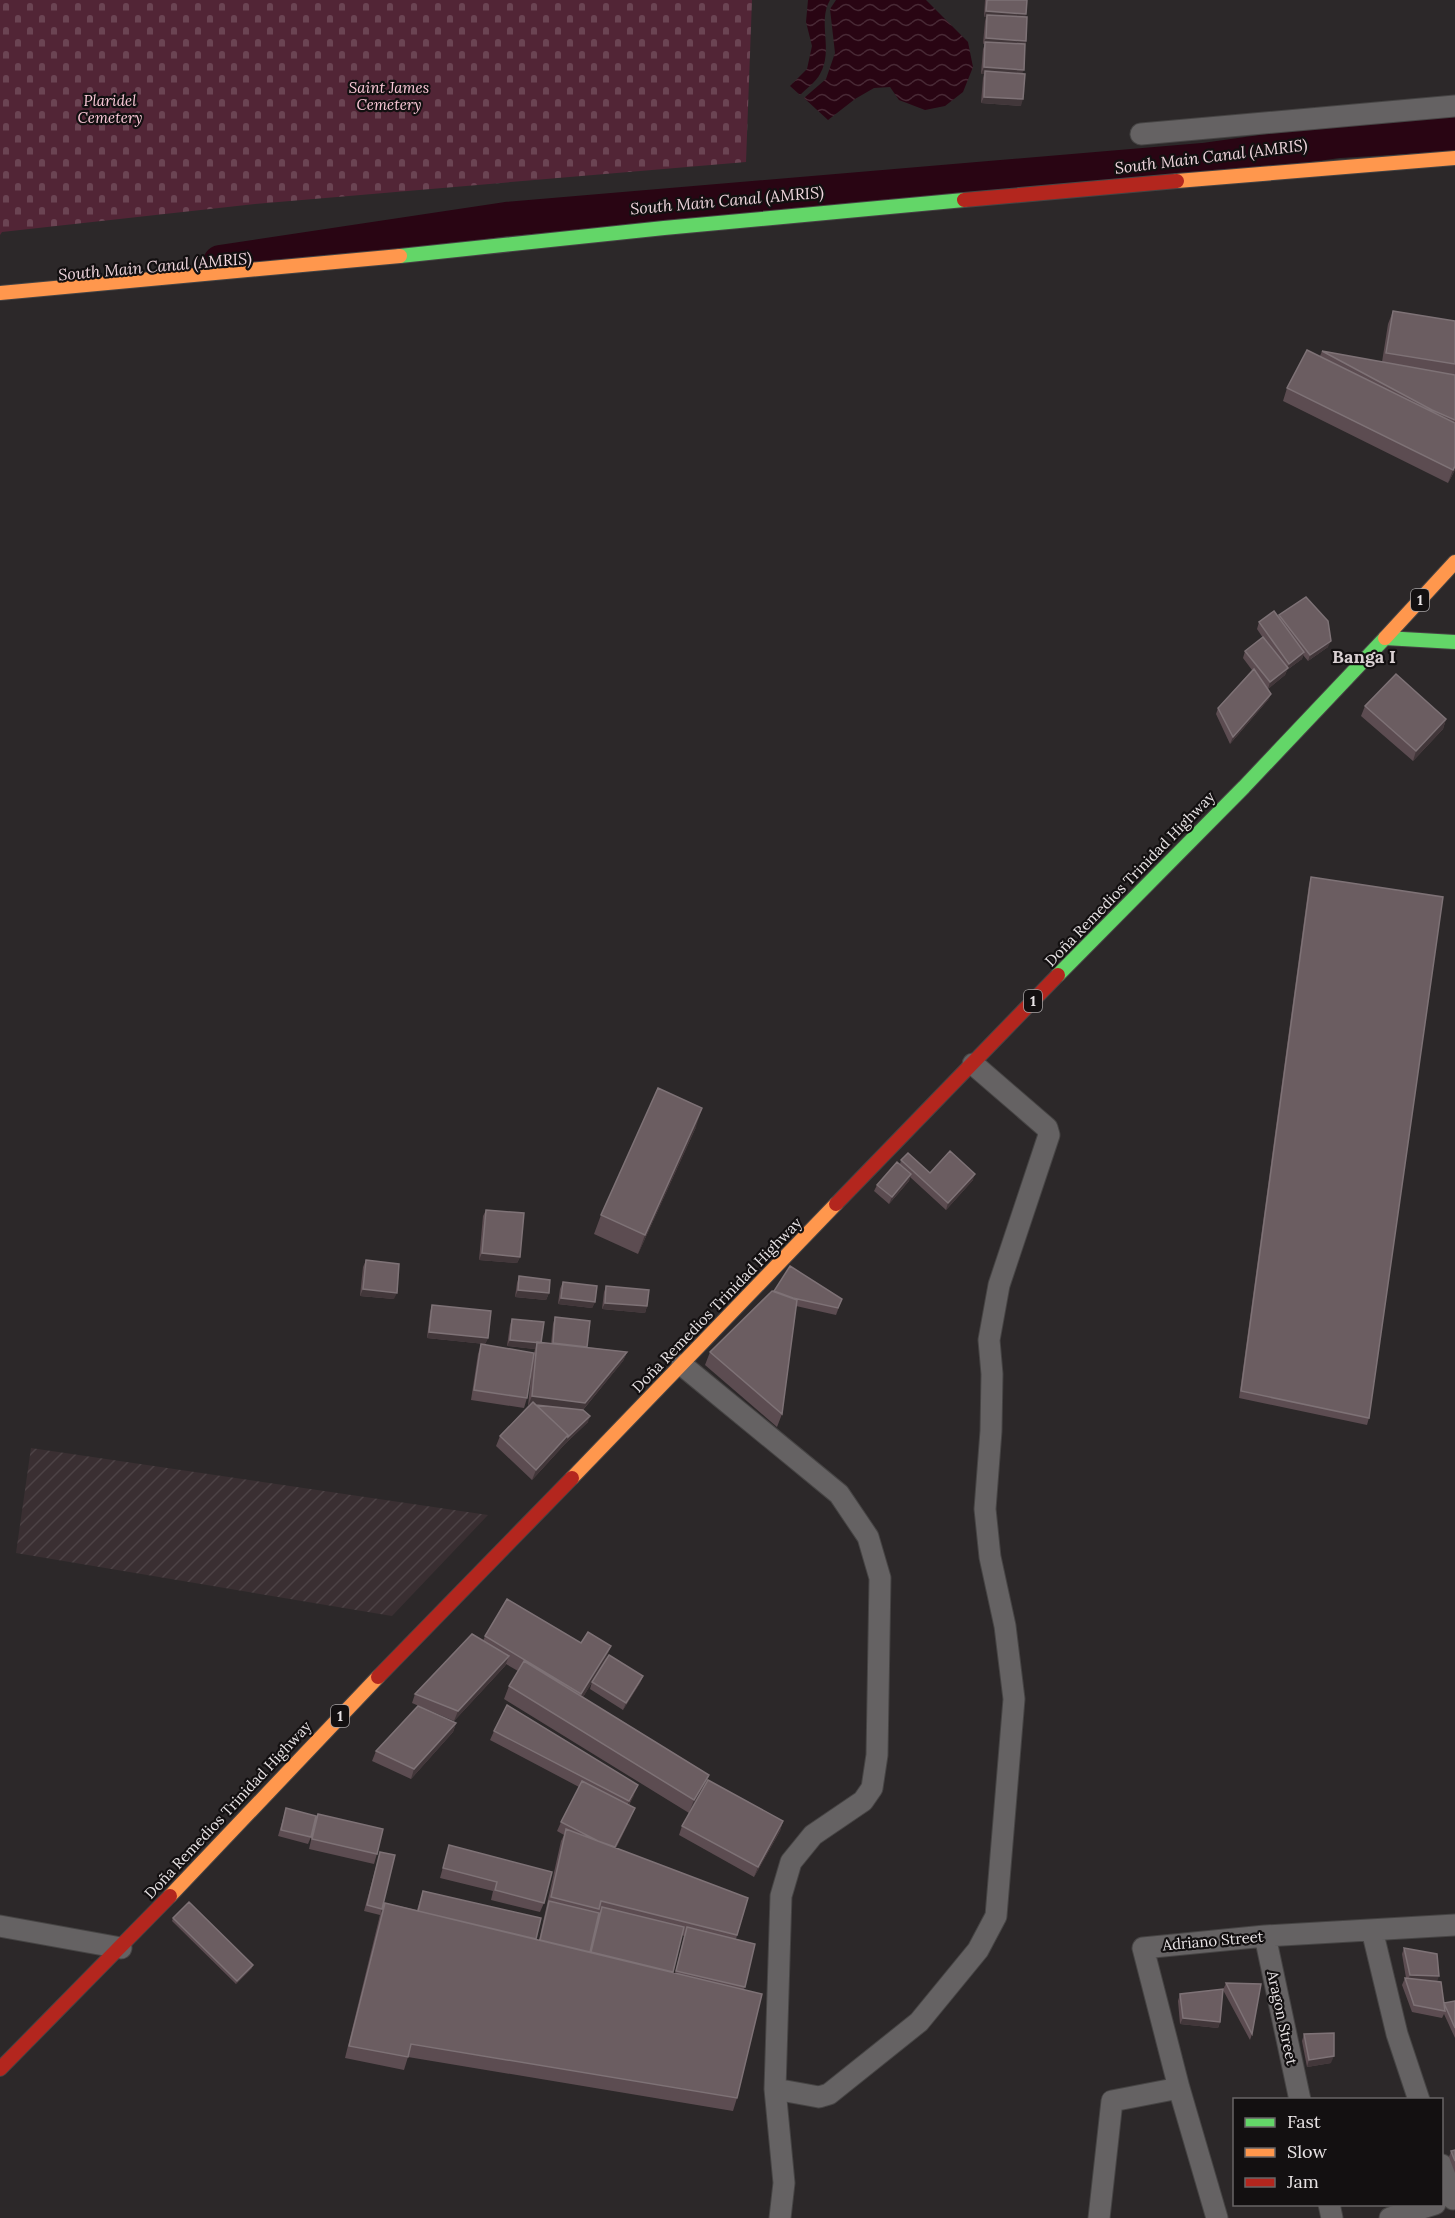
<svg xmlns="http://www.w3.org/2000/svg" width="1455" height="2218" viewBox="0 0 1455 2218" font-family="Lora,serif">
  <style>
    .industrial { fill: url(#industrial-furrows) }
    .cemetery { fill: url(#cemetery-stones) }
    .water { fill: url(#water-waves) }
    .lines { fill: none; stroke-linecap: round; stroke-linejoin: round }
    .river { stroke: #290513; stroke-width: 34 }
    .street-casing { stroke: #464444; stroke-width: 23 }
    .fast-casing { stroke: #464444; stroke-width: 16 }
    .slow-casing { stroke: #464444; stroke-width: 16 }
    .jam-casing { stroke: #464444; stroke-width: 16 }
    .street { stroke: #656263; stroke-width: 21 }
    .fast { stroke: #63d668; stroke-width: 14 }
    .slow { stroke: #ff974d; stroke-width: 14 }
    .jam { stroke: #b3261e; stroke-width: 14 }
    .wall { fill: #5c4c51; fill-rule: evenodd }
    .shaded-wall { fill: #42373a }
    .building { fill: #6b5d61; stroke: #7e7276; stroke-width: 1.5 }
    .labels { text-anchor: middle; stroke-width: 4.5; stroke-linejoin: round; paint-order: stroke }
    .shield { fill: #131011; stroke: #a8a4a5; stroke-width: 1.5 }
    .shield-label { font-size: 14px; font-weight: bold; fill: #e8e3e5 }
    .park-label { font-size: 15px; font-style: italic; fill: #fac8d7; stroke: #131011 }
    .street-label { font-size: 15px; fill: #e8e3e5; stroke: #131011 }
    .water-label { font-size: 16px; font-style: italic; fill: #efd6dd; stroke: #131011 }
    .quarter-label { font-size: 18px; font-weight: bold; fill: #dad1d3; stroke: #131011 }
  </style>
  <defs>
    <pattern id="industrial-furrows" width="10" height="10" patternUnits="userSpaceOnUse" patternTransform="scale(1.5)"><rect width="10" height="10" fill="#3a2f32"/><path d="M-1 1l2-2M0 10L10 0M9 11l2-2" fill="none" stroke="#4d4346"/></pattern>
    <pattern id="cemetery-stones" width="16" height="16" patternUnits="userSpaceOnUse" patternTransform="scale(1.5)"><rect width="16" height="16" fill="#522536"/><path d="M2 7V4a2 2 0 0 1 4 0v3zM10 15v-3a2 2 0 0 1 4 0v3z" fill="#6b4453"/></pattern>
    <pattern id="water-waves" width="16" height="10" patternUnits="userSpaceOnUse" patternTransform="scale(1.5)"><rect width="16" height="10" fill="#290513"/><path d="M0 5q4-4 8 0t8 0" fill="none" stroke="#482935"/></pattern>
  </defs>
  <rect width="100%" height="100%" fill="#2c2829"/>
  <!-- industrial -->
  <path class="industrial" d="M31,1448L488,1515L392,1616L16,1553Z"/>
  <!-- cemetery -->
  <path class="cemetery" d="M0,0H752L746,162L255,204L2,232L0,235Z"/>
  <!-- water -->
  <path class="water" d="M808,0H830C817,22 834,50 820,74C816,82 806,89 800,95L790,86L807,69L812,46L806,22Z
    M836,0H926L968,42L973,67L963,92L945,106L925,110L899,100L890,87L874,88L855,99L828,120L804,98L826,79L835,53L830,9Z"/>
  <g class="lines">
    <!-- river -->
    <path class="river" d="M220,262L506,219L1203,160L1339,141L1455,134"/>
    <defs>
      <path id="street" d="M1141,134L1455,106
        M682,1365L839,1494L868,1537L880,1578L877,1755L872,1788L863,1801L813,1835L791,1862L781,1896L775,2089L784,2183L780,2218
        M0,1926L121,1948
        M1372,1930L1397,2034L1419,2100
        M1265,1936L1300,2100
        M775,2089L819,2097L829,2094L919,2022L978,1950L996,1916L1014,1699L1005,1626L990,1557L985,1509L991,1431L992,1374L989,1340L999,1285L1049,1135L1047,1128L973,1064
        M1442,2165L1453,2199
        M1329,2204L1332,2218
        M1099,2218L1112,2101L1179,2088
        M1217,2218L1179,2088L1143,1948L1265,1936L1455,1925
        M1390,2218L1435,2204"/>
      <path id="fast" d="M400,256L664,228L964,200
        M1058,975L1244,787L1385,638L1455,642"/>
      <path id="slow" d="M1177,181L1455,158
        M0,293L400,256
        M1385,638L1455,562
        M572,1478L836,1204
        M170,1896L378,1677"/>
      <path id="jam" d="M964,200L1177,181
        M836,1204L1058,975
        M378,1677L572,1478
        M0,2069L170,1896"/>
    </defs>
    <!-- street casing -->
    <use href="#street" class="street-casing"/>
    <!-- fast casing -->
    <use href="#fast" class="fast-casing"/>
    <!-- slow casing -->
    <use href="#slow" class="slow-casing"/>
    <!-- jam casing -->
    <use href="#jam" class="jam-casing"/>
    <!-- street -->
    <use href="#street" class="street"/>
    <!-- fast -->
    <use href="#fast" class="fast"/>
    <!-- slow -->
    <use href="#slow" class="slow"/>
    <!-- jam -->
    <use href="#jam" class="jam"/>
  </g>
  <!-- wall -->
  <path class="wall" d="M985,0H1027L1025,17L1026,41L1025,44L1022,74L1021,106L981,103L983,78L984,74H981L983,49L985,44H983L985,21L986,17H984Z
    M1393,311L1455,321V470L1448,483L1283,401L1287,388L1320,356L1322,351L1382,362L1388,324Z
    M1279,615L1328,647L1308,661L1303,655L1302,659L1287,670L1285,675L1268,689L1271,694L1268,700L1230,744L1216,714L1218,708L1252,670L1243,658L1245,651L1265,641L1257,629L1259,622L1278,617Z
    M1365,706L1446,719L1443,729L1413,761L1361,716Z
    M1311,877L1369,1418L1367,1425L1239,1398L1309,884Z
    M696,1127L638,1254L594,1234L601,1215Z
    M901,1160L930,1173L973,1180L946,1210L910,1177L909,1181L889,1204L874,1191L877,1185L900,1164Z
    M486,1210L520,1257L517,1263L479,1260L483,1216Z
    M366,1260L394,1299L360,1296L363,1267Z
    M519,1276L549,1293L546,1300L515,1297L517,1283Z
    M563,1282L595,1302L592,1308L558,1304L560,1289Z
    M606,1286L647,1306L645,1313L602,1309L604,1292Z
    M772,1291L842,1299L836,1315L796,1306L782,1414L777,1427L705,1365L710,1352Z
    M432,1305L488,1338L485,1344L427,1338L430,1312Z
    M555,1317L587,1347L627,1352L623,1361L583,1410L588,1422L565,1444L532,1480L496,1446L500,1436L528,1406L533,1356L527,1398L524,1408L471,1400L478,1354L481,1344L534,1353L535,1349L507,1346L510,1325L512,1319L541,1343L551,1344L553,1324Z
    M485,1636L606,1659L583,1697L709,1775L707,1781L783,1821L780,1831L754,1877L679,1835L682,1826L689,1813L504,1699L509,1686L518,1671L506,1664L505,1666L454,1721L412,1703L415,1694L483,1641Z
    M643,1676L640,1683L623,1710L590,1689L592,1682Z
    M456,1723L453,1732L411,1779L372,1761L376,1751Z
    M494,1731L634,1795L629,1805L631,1818L616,1848L748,1898L736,1939L755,1944L744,1990L737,2098L733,2111L408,2057L404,2070L345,2058L380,1915L385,1903L417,1910L423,1891L539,1940L561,1841L564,1835L557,1831L561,1822L579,1787L490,1740ZM598,1914H599L590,1953L589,1952ZM682,1935L684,1936L675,1973H673Z
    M286,1808L311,1837L308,1844L278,1836Z
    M318,1814L377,1854L374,1864L309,1849L315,1823Z
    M449,1845L544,1903L540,1912L491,1900L493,1891L440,1878Z
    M380,1852L382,1909L380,1915L364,1911Z
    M173,1918L252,1968L236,1984L172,1921Z
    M1404,1948L1437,1982L1444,2005V2003L1455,2001V2038L1444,2014L1442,2018L1412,2012L1402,1985L1405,1978H1406L1402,1954Z
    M1226,1983L1252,2034L1250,2040L1223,1990Z
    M1180,1994L1220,2022L1218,2028L1180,2024L1178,2001Z
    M1304,2034L1331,2063L1307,2067L1302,2041Z
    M1455,2150V2173L1449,2157L1451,2151Z"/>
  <!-- shaded-wall -->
  <path class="shaded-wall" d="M986,11L1026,14L1024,20L987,15L986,17H984Z
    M986,38L1026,41L1024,47L985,42V44H983Z
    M984,67L1024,70L1021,76L985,71L984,74H981Z
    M984,97L1023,99L1021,106L981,103Z
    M1455,466V470L1448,483L1453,470Z
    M1331,641L1328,647L1308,661L1310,655Z
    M1304,652L1302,659L1287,670L1285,675L1268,689L1270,682L1287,669L1289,664Z
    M1271,694L1268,700L1230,744L1233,737Z
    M1446,719L1443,729L1413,761L1416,751Z
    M702,1108L696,1127L638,1254L645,1235Z
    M911,1174L909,1181L889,1204L892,1197Z
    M975,1174L973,1180L946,1210L948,1203Z
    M482,1253L520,1257L517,1263L479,1260Z
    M363,1289L397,1293L394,1299L360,1296Z
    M518,1290L549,1293L546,1300L515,1297Z
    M561,1298L595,1302L592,1308L558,1304Z
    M605,1303L647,1306L645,1313L602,1309Z
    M429,1332L488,1338L485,1344L427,1338Z
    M510,1340L537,1343L535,1349L507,1346Z
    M627,1352L623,1361L581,1412L528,1406L532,1396Z
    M590,1416L588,1422L565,1444L532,1480L536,1470L568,1435Z
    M611,1646L606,1659L577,1707L581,1694Z
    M509,1656L505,1666L454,1721L458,1711Z
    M643,1676L640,1683L623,1710L626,1703Z
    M456,1723L453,1732L411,1779L414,1769Z
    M709,1775L705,1788L689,1813L694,1800Z
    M638,1785L634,1795L625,1811L629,1801Z
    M635,1808L631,1818L610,1858L614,1849Z
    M783,1821L780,1831L754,1877L758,1867Z
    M253,1965L252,1968L236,1984L237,1981Z
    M1410,1975L1439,1976L1437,1982H1407Z
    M1183,2018L1220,2022L1218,2028L1180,2024Z
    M1334,2056L1331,2063L1307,2067L1309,2060Z"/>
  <!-- building -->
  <path class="building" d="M987,0H1027L1026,14L986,11Z
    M987,15L1027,17L1026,41L986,38Z
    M985,42L1025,44L1024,70L984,67Z
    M985,71L1025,74L1023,99L984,97Z
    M1393,311L1455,321V364L1386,353Z
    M1307,350L1455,423V466L1453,470L1287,388Z
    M1322,351L1455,375V420L1432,410Z
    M1306,597L1328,621L1331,641L1310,655L1279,615Z
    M1274,611L1304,652L1289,664L1259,622Z
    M1263,637L1288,668L1270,682L1245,651Z
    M1254,669L1271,694L1233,737L1218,708Z
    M1396,674L1446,719L1416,751L1365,706Z
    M1311,877L1443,897L1369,1418L1241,1391Z
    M658,1088L702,1108L645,1235L601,1215Z
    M950,1151L975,1174L948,1203L901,1160L908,1153L930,1173Z
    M897,1162L911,1174L892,1197L877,1185Z
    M486,1210L524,1213L520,1257L482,1253Z
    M366,1260L399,1264L397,1293L363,1289Z
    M790,1266L842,1299L838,1308L793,1298L774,1291Z
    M519,1276L550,1280L549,1293L518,1290Z
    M563,1282L597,1286L595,1302L561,1298Z
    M606,1286L649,1290L647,1306L605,1303Z
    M772,1291L797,1300L782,1414L710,1352Z
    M432,1305L491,1311L488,1338L429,1332Z
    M555,1317L590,1321L587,1347L553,1343Z
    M512,1319L544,1322L541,1343L510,1340Z
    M537,1342L627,1352L585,1403L532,1396Z
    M481,1344L534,1353L527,1398L474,1390Z
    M533,1402L568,1435L536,1470L500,1436Z
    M536,1405L583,1410L590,1416L568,1437V1435Z
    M507,1599L581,1643L588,1632L611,1646L581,1694L485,1636Z
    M472,1634L509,1656L458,1711L415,1694Z
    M609,1655L643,1676L626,1703L592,1682Z
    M524,1661L709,1775L694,1800L509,1686Z
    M507,1705L638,1785L629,1801L494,1731Z
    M418,1706L456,1723L414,1769L376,1751Z
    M708,1780L783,1821L758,1867L682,1826Z
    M582,1781L635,1808L615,1847L598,1841L561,1822Z
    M286,1808L316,1816L311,1837L281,1830Z
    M318,1814L383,1829L377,1854L312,1839Z
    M566,1829L748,1898L737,1935L601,1901L599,1909L551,1897Z
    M449,1845L552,1872L544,1903L495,1890L497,1882L443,1868Z
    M380,1852L395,1855L382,1909L367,1905Z
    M423,1891L541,1918L536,1939L418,1911Z
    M549,1901L599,1913L590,1952L540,1940Z
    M189,1902L253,1965L237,1981L173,1918Z
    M385,1903L762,1994L737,2098L411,2044L408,2057L349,2046Z
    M602,1907L684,1927L673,1972L591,1952Z
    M687,1927L755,1944L745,1987L676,1971Z
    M1404,1948L1437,1954L1439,1976L1410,1975Z
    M1405,1978L1441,1982L1445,2011L1414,2005Z
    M1226,1983L1261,1984L1252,2034Z
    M1223,1989L1220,2022L1183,2018L1180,1994Z
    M1455,2001V2028L1444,2003Z
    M1334,2033V2056L1309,2060L1304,2034Z
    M1455,2150V2161L1451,2151Z"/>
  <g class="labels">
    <!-- shield labels -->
    <g class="shield">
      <rect x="1411" y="589" width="18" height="22" rx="4.5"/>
      <rect x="1024" y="990" width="18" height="22" rx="4.5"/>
      <rect x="331" y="1705" width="18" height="22" rx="4.5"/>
    </g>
    <g class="shield-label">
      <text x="1420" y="605">1</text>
      <text x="1033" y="1006">1</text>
      <text x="340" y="1721">1</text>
    </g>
    <!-- park labels -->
    <g class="park-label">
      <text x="389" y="93">Saint James<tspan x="389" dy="17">Cemetery</tspan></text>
      <text x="110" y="106">Plaridel<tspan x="110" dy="17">Cemetery</tspan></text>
    </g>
    <!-- street labels -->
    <g class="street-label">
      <text transform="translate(1130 879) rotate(-46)" y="5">Doña Remedios Trinidad Highway</text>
      <text transform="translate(717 1305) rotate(-46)" y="5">Doña Remedios Trinidad Highway</text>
      <text transform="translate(228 1810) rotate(-47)" y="5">Doña Remedios Trinidad Highway</text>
      <text transform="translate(1213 1941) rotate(-5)" y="5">Adriano Street</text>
      <text transform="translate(1282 2018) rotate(78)" y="5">Aragon Street</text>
    </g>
    <!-- water labels -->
    <g class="water-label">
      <text transform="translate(1211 156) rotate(-7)" y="6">South Main Canal (AMRIS)</text>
      <text transform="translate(727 200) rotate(-5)" y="6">South Main Canal (AMRIS)</text>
      <text transform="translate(155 266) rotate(-5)" y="6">South Main Canal (AMRIS)</text>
    </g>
    <!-- quarter labels -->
    <g class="quarter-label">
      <text x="1364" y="663">Banga I</text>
    </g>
  </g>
  <!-- legend -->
  <rect x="1233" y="2098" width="210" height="108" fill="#131011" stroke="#686466" stroke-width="1.5"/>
  <rect x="1245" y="2118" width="30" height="9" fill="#63d668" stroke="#686466" stroke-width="1.5"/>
  <text x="1287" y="2128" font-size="18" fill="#e8e3e5">Fast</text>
  <rect x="1245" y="2148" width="30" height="9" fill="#ff974d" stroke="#686466" stroke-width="1.5"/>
  <text x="1287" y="2158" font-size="18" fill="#e8e3e5">Slow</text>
  <rect x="1245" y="2178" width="30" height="9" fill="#b3261e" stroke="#686466" stroke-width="1.5"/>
  <text x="1287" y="2188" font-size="18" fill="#e8e3e5">Jam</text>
</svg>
